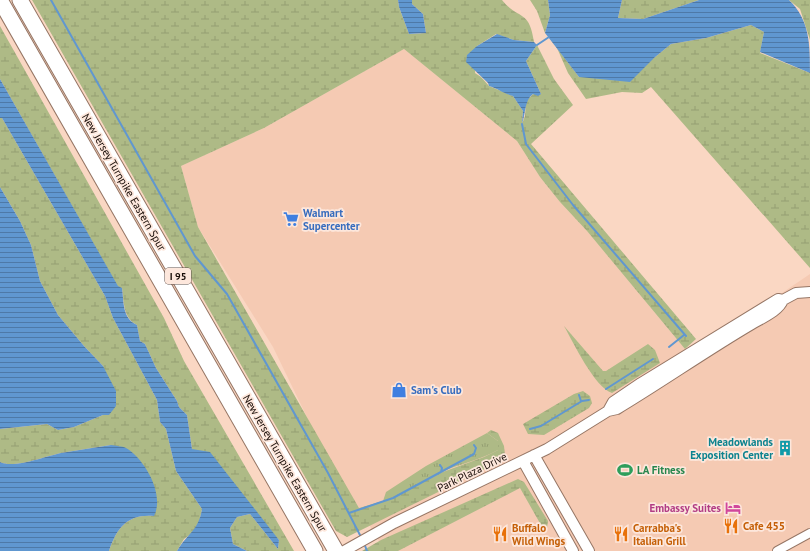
<svg xmlns="http://www.w3.org/2000/svg" width="810" height="551" viewBox="0 0 810 551" font-family="'PT Sans',sans-serif">
  <style>
    .built { fill: #f5cab3 }
    .grass { fill: url(#grass-tufts) }
    .wetland { fill: url(#wetland-marsh) }
    .water { fill: url(#water-rules) }
    .lines { fill: none; stroke-linecap: round; stroke-linejoin: round }
    .stream { stroke: #6097d0; stroke-width: 2 }
    .minor-casing { stroke: #967665; stroke-width: 10 }
    .tertiary-casing { stroke: #967665; stroke-width: 12 }
    .motorway-casing { stroke: #967665; stroke-width: 17 }
    .minor { stroke: #fff; stroke-width: 8 }
    .tertiary { stroke: #fff; stroke-width: 10 }
    .motorway { stroke: #fff; stroke-width: 15 }
    .labels { text-anchor: middle; stroke-width: 3.5; stroke-linejoin: round; paint-order: stroke }
    .shield { fill: #fde7dc; stroke: #5b4c46; stroke-width: 1 }
    .shield-label { font-size: 10px; font-weight: bold; fill: #150a05 }
    .street-label { font-size: 11px; fill: #150a05; stroke: #fde7dc }
    .shop-label { font-size: 11px; font-weight: bold; fill: #366cbe; stroke: #fde7dc; text-anchor: start }
    .culture-label { font-size: 11px; font-weight: bold; fill: #0d838f; stroke: #fde7dc; text-anchor: end }
    .leisure-label { font-size: 11px; font-weight: bold; fill: #27864d; stroke: #fde7dc; text-anchor: start }
    .hotel-label { font-size: 11px; font-weight: bold; fill: #b23c85; stroke: #fde7dc; text-anchor: end }
    .food-label { font-size: 11px; font-weight: bold; fill: #c56008; stroke: #fde7dc; text-anchor: start }
  </style>
  <defs>
    <pattern id="grass-tufts" width="24" height="20" patternUnits="userSpaceOnUse"><rect width="24" height="20" fill="#aeba86"/><path d="M3 7l-1-3M5 7V3M7 7l1-3M15 17l-1-3M17 17v-4M19 17l1-3" fill="none" stroke="#959f72"/></pattern>
    <pattern id="wetland-marsh" width="20" height="14" patternUnits="userSpaceOnUse"><rect width="20" height="14" fill="#aeba86"/><path d="M1 5h8M5 5V1M11 12h8M15 12V8" fill="none" stroke="#959f72"/></pattern>
    <pattern id="water-rules" width="6" height="5" patternUnits="userSpaceOnUse"><rect width="6" height="5" fill="#6097d0"/><path d="M0 2.5h6" fill="none" stroke="#4e79a7"/></pattern>
  </defs>
  <rect width="100%" height="100%" fill="#fad7c3"/>
  <!-- built -->
  <path class="built" d="M404,49L517,141L540,177L560,202L587,231L690,355L810,274V551H385L319,442L273,347L198,227L181,166L264,128Z"/>
  <!-- grass -->
  <path class="grass" d="M487,433L498,441V450C480,460 460,464 441,472C421,481 404,495 383,501L386,492L426,466Z"/>
  <!-- wetland -->
  <path class="wetland" d="M32,0H398L399,7L409,34L426,33L423,14L412,4V0H502C519,21 529,8 534,42L514,40L496,34L477,46L475,73L481,77L489,86L513,96L523,111L522,124L525,116L526,101L533,94H541L526,61L537,45L554,79L573,105L531,144L696,339L685,349L587,231L560,202L540,177L517,141L404,49L264,128L181,166L198,227L359,508L393,498L440,473L484,457L498,450V441L487,433L491,430L498,433L504,446L505,456L497,463L347,537L336,531Z
    M530,0H548L550,15L545,33L537,11Z
    M622,0H699L643,19L618,18Z
    M789,0H810V40L800,9Z
    M751,25L764,32L760,53L810,73V268L651,87L642,93L622,92L586,99L568,73L557,48L579,77L654,58L671,44L706,38Z
    M0,26L164,318L184,361L294,551H247L233,544L230,528L237,517L250,514L278,549L279,540L192,449L187,415L179,407L177,401L156,368L145,344L140,341L137,325C123,318 124,302 122,288L118,287L0,79Z
    M0,118H2L105,296L113,318L157,400L160,422L166,429L176,471L202,509L199,523L191,534L184,539L177,551H109C117,527 128,514 154,516L111,445C94,448 77,450 61,453C46,456 14,469 0,462V429L47,424L58,430L74,427L103,415H109L103,366L84,346L58,315L40,281L31,245L20,221L0,187Z
    M564,326L603,371H606L648,344L655,350L660,363L612,393C595,388 573,342 564,326Z
    M583,391L590,396L592,403L589,408L544,435L528,434L523,424L574,394Z
    M518,479L524,482L548,521L547,528H544L541,525L520,488L398,551H362L381,540Z"/>
  <!-- water -->
  <path class="water" d="M398,0H412V4L423,14L426,33L409,34L399,7Z
    M548,0H622L618,18L643,19L699,0H789C810,20 810,45 810,73L760,52L764,32L751,25L706,38L671,44L654,58L630,82L579,77L545,33L550,15Z
    M497,34L514,40L534,42L537,45L526,61L541,94L538,96L533,94C524,101 526,113 522,124L523,111L513,96C502,93 499,89 489,86L488,83L466,62L467,55L477,46Z
    M0,79L118,286L122,288C124,302 122,318 137,325L140,341L145,344L156,368L177,401L179,407L187,415L192,449L210,452L279,540L278,549L250,514L237,517L230,528L233,544L247,551H177C188,532 198,532 202,509L176,471L166,429L160,422L157,400L113,318L105,296L2,118H0Z
    M0,187L20,221L31,245L40,281L58,315L84,346L103,366L116,391V406L109,415H103L74,427L58,430L47,424L0,429Z
    M111,445C115,446 122,446 126,448C145,459 165,495 154,516C128,514 117,527 109,551H0V462C14,469 46,456 61,453C77,450 94,448 111,445Z"/>
  <g class="lines">
    <!-- stream -->
    <path class="stream" d="M51,0L195,256L227,294L328,473L361,537
      M537,45L549,37
      M522,124L526,144L573,205L686,336
      M669,347L684,335
      M606,389L653,359
      M579,395L581,401
      M530,429L541,426L582,401L589,400
      M440,465L442,468L441,472
      M349,513L393,498L474,454L476,448L474,445
      M364,543L367,551"/>
    <defs>
      <path id="minor" d="M777,551L810,533"/>
      <path id="tertiary" d="M608,411L613,402L641,383L778,299L783,300L796,293L810,292
        M534,455L589,551
        M523,461L573,551
        M344,551L394,523L547,449L608,411L617,409C662,382 706,351 752,324C762,318 779,311 783,300"/>
      <path id="motorway" d="M0,0L315,551
        M20,0L336,551"/>
    </defs>
    <!-- minor casing -->
    <use href="#minor" class="minor-casing"/>
    <!-- tertiary casing -->
    <use href="#tertiary" class="tertiary-casing"/>
    <!-- motorway casing -->
    <use href="#motorway" class="motorway-casing"/>
    <!-- minor -->
    <use href="#minor" class="minor"/>
    <!-- tertiary -->
    <use href="#tertiary" class="tertiary"/>
    <!-- motorway -->
    <use href="#motorway" class="motorway"/>
  </g>
  <!-- icons -->
  <defs>
    <symbol id="supermarket-bare" viewBox="-9 -9 18 18"><path d="M-6-5.5h2.5l.6 2H6L4.5 2H-2.5L-4.4-4H-6ZM-1.5 3.2a1.3 1.3 0 1 0 .1 0ZM3 3.2a1.3 1.3 0 1 0 .1 0Z" fill="#3f7fe0" stroke="#fde7dc" stroke-width="2.5" paint-order="stroke"/></symbol>
    <symbol id="shop-bare" viewBox="-9 -9 18 18"><path d="M-5-2.5h2.3a2.7 3.5 0 0 1 5.4 0H5L5.5 6h-11ZM-1.5-2.5h3a1.5 2.3 0 0 0-3 0Z" fill="#3f7fe0" stroke="#fde7dc" stroke-width="2.5" paint-order="stroke"/></symbol>
    <symbol id="building-bare" viewBox="-9 -9 18 18"><path d="M-4-6H4V6H1V3H-1V6H-4ZM-2.5-4.3h1.7v1.8h-1.7ZM.8-4.3h1.7v1.8H.8ZM-2.5-1h1.7V.8h-1.7ZM.8-1h1.7V.8H.8Z" fill="#0f9aa8" stroke="#fde7dc" stroke-width="2.5" paint-order="stroke"/></symbol>
    <symbol id="stadium-bare" viewBox="-9 -9 18 18"><path d="M0-5a6.5 5 0 1 0 0 10a6.5 5 0 1 0 0-10ZM-3.5-1.8h7v3.6h-7Z" fill="#2e9e5b" stroke="#fde7dc" stroke-width="2.5" paint-order="stroke"/></symbol>
    <symbol id="hotel-bare" viewBox="-9 -9 18 18"><path d="M-6-4.5h1.5V1H6V5H4.5V3h-9V5H-6ZM-4 0a1.8 1.8 0 1 1 3.6 0ZM.5 0V-2.5h3Q6-2.5 6 0Z" fill="#d1479c" stroke="#fde7dc" stroke-width="2.5" paint-order="stroke"/></symbol>
    <symbol id="restaurant-bare" viewBox="-9 -9 18 18"><path d="M-5-6h1v4h1v-4h1v4h1v-4h1v5L-1.5 .5V6h-2V.5L-5-1ZM5-6V6H3V1.5H1.5Q1.5-4 5-6Z" fill="#e8710a" stroke="#fde7dc" stroke-width="2.5" paint-order="stroke"/></symbol>
  </defs>
  <g fill-rule="evenodd">
    <use href="#supermarket-bare" x="280" y="208" width="22" height="22"/>
    <use href="#shop-bare" x="388" y="379" width="22" height="22"/>
    <use href="#building-bare" x="774" y="437" width="22" height="22"/>
    <use href="#stadium-bare" x="614" y="459" width="22" height="22"/>
    <use href="#hotel-bare" x="722" y="497" width="22" height="22"/>
    <use href="#restaurant-bare" x="720" y="515" width="22" height="22"/>
    <use href="#restaurant-bare" x="489" y="523" width="22" height="22"/>
    <use href="#restaurant-bare" x="610" y="523" width="22" height="22"/>
  </g>
  <g class="labels">
    <!-- shield labels -->
    <rect class="shield" x="165" y="268" width="26" height="16" rx="3"/>
    <g class="shield-label">
      <text x="178" y="280">I 95</text>
    </g>
    <!-- street labels -->
    <g class="street-label">
      <text transform="translate(124 182) rotate(60)" y="4">New Jersey Turnpike Eastern Spur</text>
      <text transform="translate(285 463) rotate(60)" y="4">New Jersey Turnpike Eastern Spur</text>
      <text transform="translate(472 472) rotate(-26)" y="4">Park Plaza Drive</text>
    </g>
    <!-- shop labels -->
    <g class="shop-label">
      <text x="303" y="217">Walmart<tspan x="303" dy="13">Supercenter</tspan></text>
      <text x="411" y="394">Sam's Club</text>
    </g>
    <!-- culture labels -->
    <g class="culture-label">
      <text x="773" y="446">Meadowlands<tspan x="773" dy="13">Exposition Center</tspan></text>
    </g>
    <!-- leisure labels -->
    <g class="leisure-label">
      <text x="637" y="474">LA Fitness</text>
    </g>
    <!-- hotel labels -->
    <g class="hotel-label">
      <text x="721" y="512">Embassy Suites</text>
    </g>
    <!-- food labels -->
    <g class="food-label">
      <text x="743" y="530">Cafe 455</text>
      <text x="512" y="532">Buffalo<tspan x="512" dy="13">Wild Wings</tspan></text>
      <text x="633" y="532">Carrabba's<tspan x="633" dy="13">Italian Grill</tspan></text>
    </g>
  </g>
</svg>
